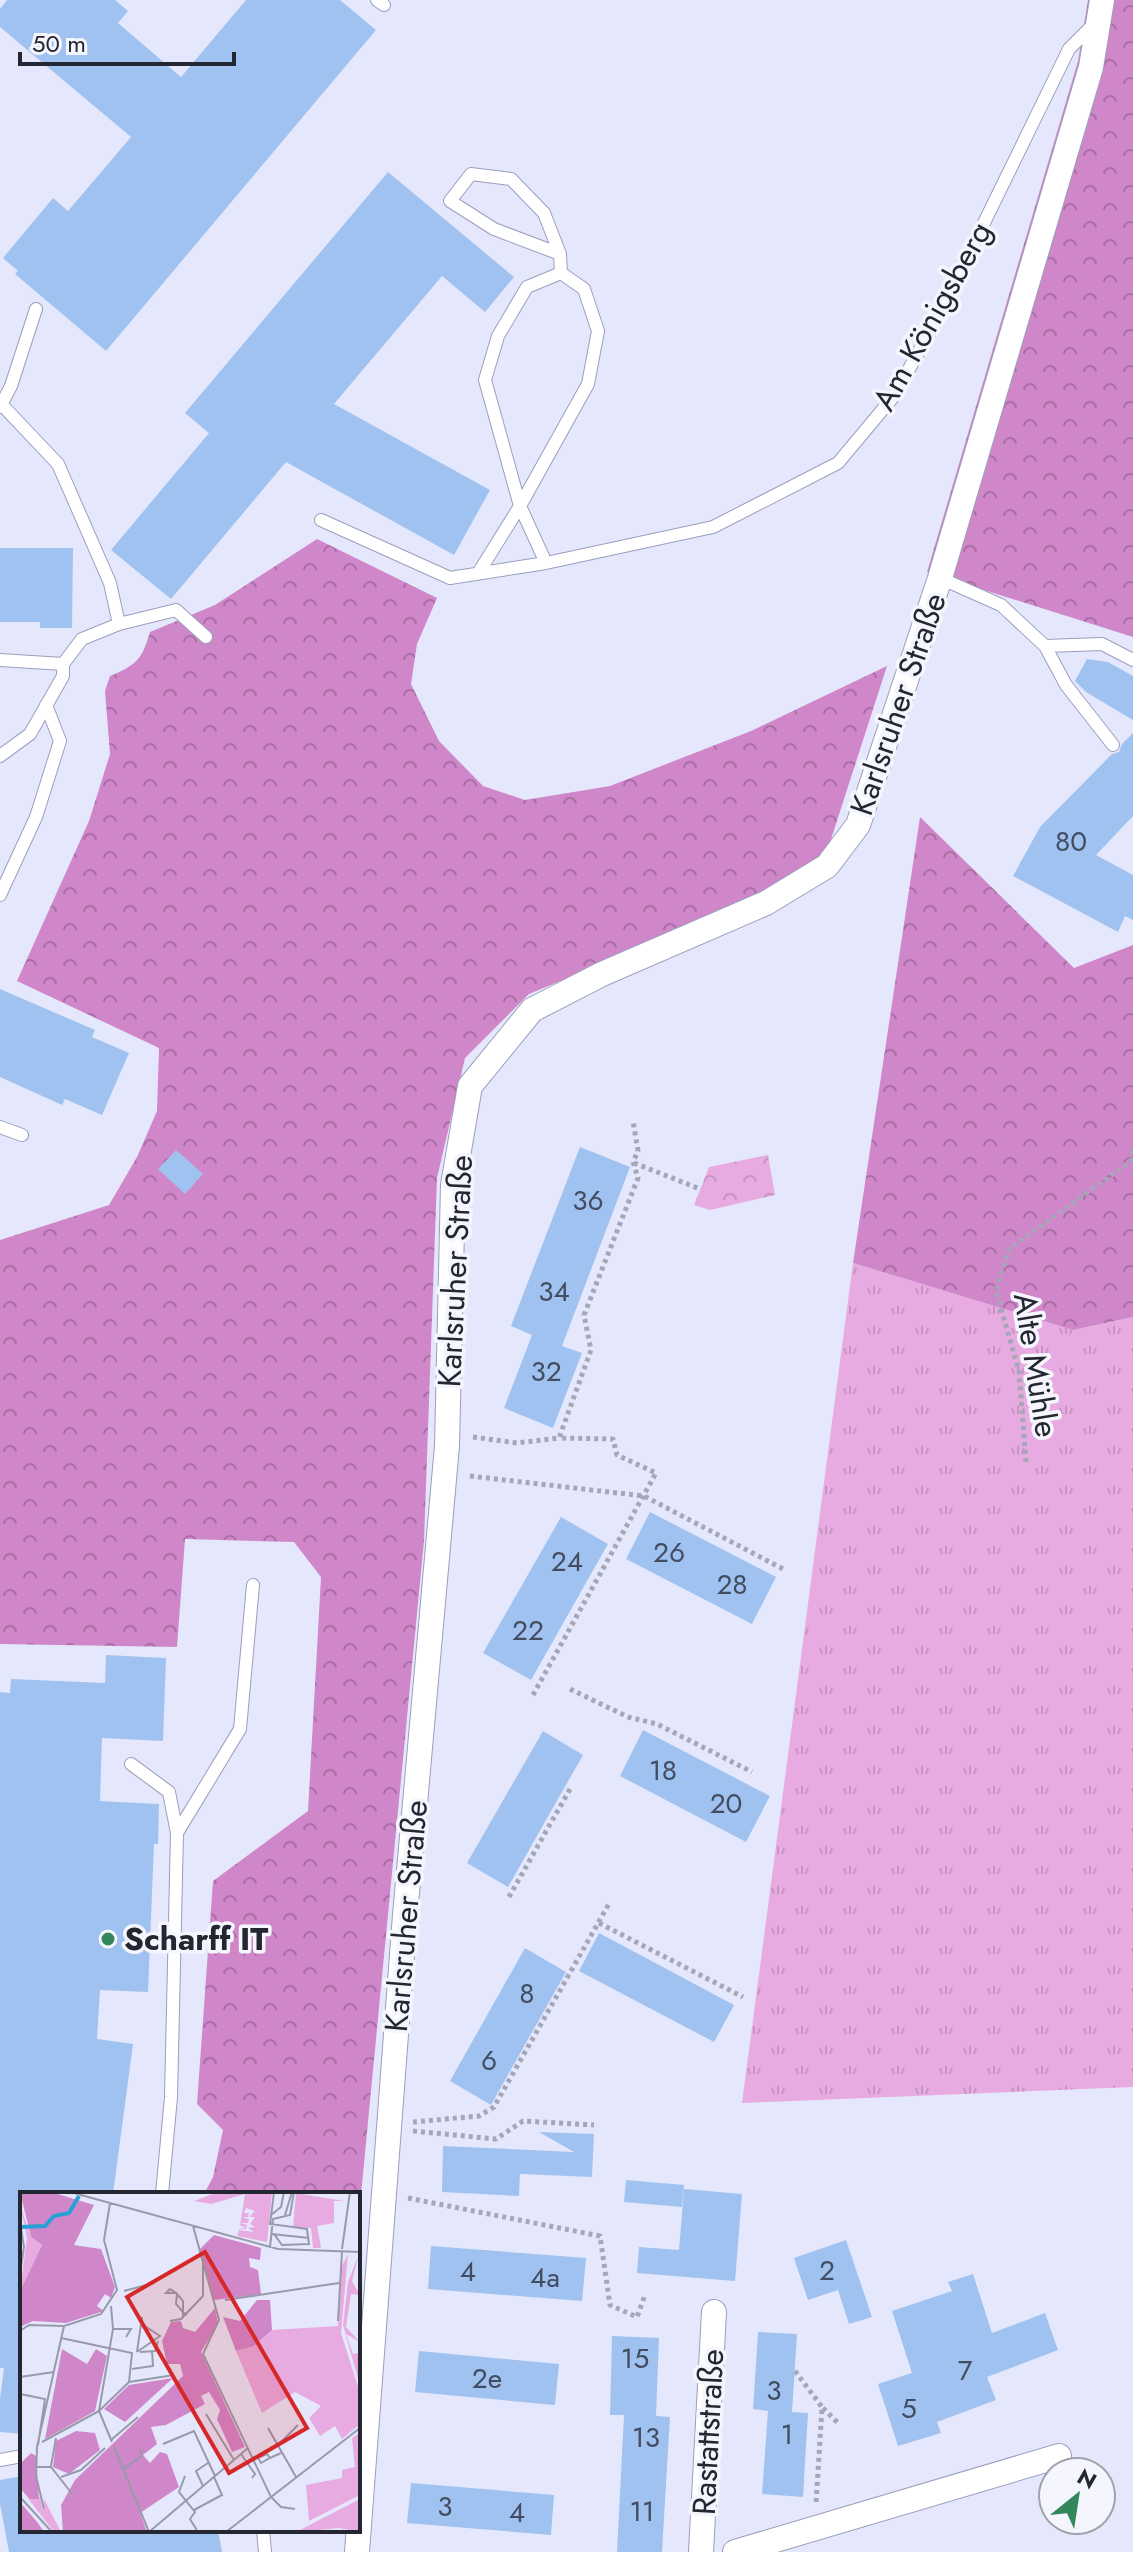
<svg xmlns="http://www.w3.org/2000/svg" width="1133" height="2552" viewBox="0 0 1133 2552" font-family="Jost,sans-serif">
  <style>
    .grass { fill: url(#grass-tufts) }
    .forest { fill: url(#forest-crowns) }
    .park { fill: url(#park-crowns) }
    .building { fill: #a0c2f0 }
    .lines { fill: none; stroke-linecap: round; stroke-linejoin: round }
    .service-casing { stroke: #9b9ebd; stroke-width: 14 }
    .minor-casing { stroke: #9b9ebd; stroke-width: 26 }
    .path { stroke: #a5a7b9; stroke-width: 5; stroke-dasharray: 4 4; stroke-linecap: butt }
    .service { stroke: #fff; stroke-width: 12 }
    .minor { stroke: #fff; stroke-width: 24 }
    .poi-dot { fill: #33885b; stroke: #f5f6fd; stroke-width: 3 }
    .labels { text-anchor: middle; stroke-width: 7; stroke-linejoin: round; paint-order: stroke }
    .number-label { font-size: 28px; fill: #434d62 }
    .street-label { font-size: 32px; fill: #242632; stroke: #f5f6fd }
    .poi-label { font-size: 32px; font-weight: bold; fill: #242632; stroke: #f5f6fd; text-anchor: start }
    .inset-river { fill: none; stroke: #25a1d3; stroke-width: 4 }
    .inset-road { fill: none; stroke: #989aab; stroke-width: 2 }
    .view { fill: #d62828; fill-opacity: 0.15; stroke: #d62828; stroke-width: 4 }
    .inset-edge { fill: none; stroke: #242632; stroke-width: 4 }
  </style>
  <defs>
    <pattern id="grass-tufts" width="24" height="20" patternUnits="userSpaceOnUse" patternTransform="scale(2)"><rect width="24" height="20" fill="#e7abe1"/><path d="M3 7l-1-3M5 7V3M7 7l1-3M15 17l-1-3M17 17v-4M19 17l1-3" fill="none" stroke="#c693c2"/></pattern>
    <pattern id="forest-crowns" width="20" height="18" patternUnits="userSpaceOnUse" patternTransform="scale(2)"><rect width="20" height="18" fill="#d087ca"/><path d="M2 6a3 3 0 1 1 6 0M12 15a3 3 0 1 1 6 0" fill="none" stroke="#a96ea5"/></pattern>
    <pattern id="park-crowns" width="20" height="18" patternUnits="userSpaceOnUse" patternTransform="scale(2)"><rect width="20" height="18" fill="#e7abe1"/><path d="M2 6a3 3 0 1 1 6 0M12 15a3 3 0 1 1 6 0" fill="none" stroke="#c693c2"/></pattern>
  </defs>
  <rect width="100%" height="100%" fill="#e5e8fc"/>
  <!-- grass -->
  <path class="grass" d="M853,1263L1073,1330L1133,1317V2087L742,2103Z"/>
  <!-- forest -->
  <path class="forest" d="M1088,0H1133V637L927,572L1078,61Z
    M317,539L437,598L417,644L411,684L439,741L483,786L525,800L610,786L751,731L887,666L824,861L758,899L529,994L465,1058L437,1178L424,1541L358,2226V2194H204L213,2177L223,2130L197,2104L213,1881L308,1811L321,1577L294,1542L185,1539L177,1647L0,1644V1240L109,1205L137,1157L157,1111L159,1048L17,981L89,821L110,754L105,691L110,676C137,665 142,659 150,632L215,605Z
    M920,817L1074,968L1133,945V1317L1073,1330L853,1263Z"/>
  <!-- park -->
  <path class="park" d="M768,1155L775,1195L710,1210L694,1205L709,1167Z"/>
  <!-- building -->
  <path class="building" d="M7,0H115L128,11L118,23L181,77L246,0H340L376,30L106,351L15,274L18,271L3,258L53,198L68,211L131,137L0,27V9Z
    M388,172L514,277L485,312L442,276L334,404L490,490L454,555L286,462L171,599L111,550L209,433L185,413Z
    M0,548H73L72,628H40V622H0Z
    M1087,659L1108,662L1133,676V720L1086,692L1075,681Z
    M1133,733V816L1096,855L1133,875V920L1125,916L1118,932L1013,876L1040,827L1112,754L1119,752L1122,744Z
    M0,989L95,1030L92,1037L129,1053L102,1115L65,1099L62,1105L0,1077Z
    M580,1147L630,1167L562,1346L582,1353L553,1428L504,1408L532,1335L511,1326Z
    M176,1150L203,1174L185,1194L158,1169Z
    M650,1512L776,1577L752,1624L626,1559Z
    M561,1517L608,1544L531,1680L483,1653Z
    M106,1655L166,1658L163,1741L102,1738L100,1801L159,1804L158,1844H154L148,1992L100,1990L97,2039L133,2044L113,2194H22V2434L0,2432V2399L4,2368H0V1692L10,1693L11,1679L105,1683Z
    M643,1730L770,1796L746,1842L620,1776Z
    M543,1731L583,1755L508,1887L467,1863Z
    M599,1933L734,2005L714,2042L579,1971Z
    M525,1948L566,1972L491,2105L450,2081Z
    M539,2132L594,2134L592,2177L520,2174L519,2196L442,2192L443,2146L574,2152Z
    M626,2180L684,2185L682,2207L624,2202Z
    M684,2189L742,2194L735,2281L637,2273L639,2247L679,2250Z
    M846,2240L872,2317L849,2324L838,2290L808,2300L794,2258Z
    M431,2246L586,2258L582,2301L428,2289Z
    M973,2274L992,2333L1045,2313L1058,2350L987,2377L996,2400L937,2422L941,2433L898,2446L878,2384L912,2373L892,2311L952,2291L948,2282Z
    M758,2332L797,2334L792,2412L808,2413L803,2497L762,2494L768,2411L753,2409Z
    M612,2336L659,2338L656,2416L670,2417L662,2552H617L624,2415H610Z
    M419,2351L559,2364L555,2405L415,2392Z
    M22,2476V2530H218L222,2552H9L0,2504V2480Z
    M411,2483L554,2495L551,2535L407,2523Z"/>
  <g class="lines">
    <defs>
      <path id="service" d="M377,0L384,5
        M560,254L494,229L450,201L471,174L511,179L544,213L560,254L561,273
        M0,407L11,386L36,309
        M321,520L450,578L546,563L713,527L838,463L894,396L937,319L1069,49L1096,22
        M479,572L520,506L588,384L598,331L584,289L561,273L527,287L498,336L485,380L520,506L546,563
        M940,578L1001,605L1045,646L1066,685L1113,745
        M119,624L176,610L206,637
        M1045,646L1102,644L1133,660
        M0,660L63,664L82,639L119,624L110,583L58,464L2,405
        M0,756L30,734L63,676V664
        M0,895L36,817L60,741L46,705
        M0,1127L22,1135
        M131,1764L169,1792L177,1833L171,2097L162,2194
        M177,1833L240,1729L253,1585
        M0,2460L22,2456
        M263,2530L265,2552"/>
      <path id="minor" d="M357,2552L405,1915L447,1446L453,1185L470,1086L532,1010L602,974L766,903L827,866L858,825L940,578L1091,67L1102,0
        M701,2552L714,2312
        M735,2552L1059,2456"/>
    </defs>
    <!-- service casing -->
    <use href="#service" class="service-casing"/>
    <!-- minor casing -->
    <use href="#minor" class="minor-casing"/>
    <!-- path -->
    <path class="path" d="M634,1163L700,1189
      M473,1437L517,1443L559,1438L591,1350L584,1315L638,1178L633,1162L638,1151L633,1121
      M1026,1462L1019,1371L996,1291L1009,1249L1131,1161L1133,1147
      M470,1476L644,1496L785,1570
      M570,1689L628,1717L657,1724L752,1772
      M533,1695L656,1473L617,1455L613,1439L559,1438
      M509,1897L570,1789
      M599,1923L743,1997
      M413,2122L479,2116L494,2107L610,1902
      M413,2131L496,2139L523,2121L594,2125
      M408,2198L600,2236L610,2305L637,2317L645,2295
      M795,2371L822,2407L816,2504
      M823,2408L838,2423"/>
    <!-- service -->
    <use href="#service" class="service"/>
    <!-- minor -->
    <use href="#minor" class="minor"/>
  </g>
  <!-- markers -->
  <circle class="poi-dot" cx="108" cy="1939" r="8"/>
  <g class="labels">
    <!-- number labels -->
    <g class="number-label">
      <text x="1071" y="851">80</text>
      <text x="588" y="1210">36</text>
      <text x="554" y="1301">34</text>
      <text x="546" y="1381">32</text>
      <text x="669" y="1562">26</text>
      <text x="567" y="1571">24</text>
      <text x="732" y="1594">28</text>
      <text x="528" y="1640">22</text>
      <text x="663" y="1780">18</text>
      <text x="726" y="1813">20</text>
      <text x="527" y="2003">8</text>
      <text x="489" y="2070">6</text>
      <text x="827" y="2280">2</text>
      <text x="468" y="2281">4</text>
      <text x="545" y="2287">4a</text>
      <text x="635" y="2368">15</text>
      <text x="965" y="2380">7</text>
      <text x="487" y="2388">2e</text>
      <text x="774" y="2400">3</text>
      <text x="909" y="2418">5</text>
      <text x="787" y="2444">1</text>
      <text x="646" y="2447">13</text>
      <text x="445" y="2516">3</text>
      <text x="642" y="2521">11</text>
      <text x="517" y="2522">4</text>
    </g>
    <!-- street labels -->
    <g class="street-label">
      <text transform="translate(932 316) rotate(-61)" y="11">Am Königsberg</text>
      <text transform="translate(898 704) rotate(-71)" y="11">Karlsruher Straße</text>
      <text transform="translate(455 1271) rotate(-87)" y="11">Karlsruher Straße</text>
      <text transform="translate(1036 1365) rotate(81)" y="11">Alte Mühle</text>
      <text transform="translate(406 1916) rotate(-85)" y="11">Karlsruher Straße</text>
      <text transform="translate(708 2432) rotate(-87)" y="11">Rastattstraße</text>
    </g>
    <!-- poi labels -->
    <g class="poi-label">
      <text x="124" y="1950">Scharff IT</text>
    </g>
  </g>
  <!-- overview -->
  <g transform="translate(20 2192)">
    <rect width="340" height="340" fill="#e5e8fc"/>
    <path d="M198,0H252L247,50L217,44L219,38L234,40L228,36L235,35L230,32L235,25H229L235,19L226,16L224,21H229L228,25H222L229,27L228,31H220L227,33L226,37H216L226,36L220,33L225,2L191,12L174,9ZM276,1L324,9H314V31L297,34L301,56H293L291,36L273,35ZM0,13L11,45L22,53L0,99L7,46ZM328,62L321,141L340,201V232L322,247L315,234L300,244L289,226L301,214L275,200L242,221L216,159L234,154L252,138L318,134L322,74ZM339,62L332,89L340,103L331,102L326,135L340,150L326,142L333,162L340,161V194L323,133L328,90ZM338,242L340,303L289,329L286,293L322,286V278L335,275L332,246ZM0,296L10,307L20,305L23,319L24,307L41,340H34Z" fill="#e7abe1"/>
    <path d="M0,0H31L74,13L54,53L81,57L95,95L91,106L85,102L77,114L84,119L46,131L13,129L0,135V99L22,53L11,45ZM194,43L241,56L240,68L229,66L230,75L238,78L241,102L194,108L180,57ZM237,108H250L252,138L234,154L216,159L203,125L220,129ZM195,116L198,132L181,160L225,255L212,260L197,227L200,218L189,200L181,204L185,212L146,233L131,235L137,252L123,263L130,271L140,260L147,262L159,295L120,321L127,340H43L41,313L55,288L163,184L160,172H147L142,149L151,130L161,129L163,136L175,140ZM42,157L67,172L76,157L87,164L75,219L25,247ZM153,186L105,230L84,217L109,193ZM56,239L75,241L80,258L49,282L33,275L36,249ZM11,261L16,264L19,307H10L0,296V272ZM0,310L18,331L24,340H0Z" fill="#d087ca"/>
    <path d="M340,307V340L319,336L276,340Z" fill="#e7abe1"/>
    <path class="inset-river" d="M1,35L25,34L34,24L49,21L59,4"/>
    <path class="inset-road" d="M50,0L258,57L340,60M251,23L261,15L264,0M265,23L272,0M0,30L4,55L0,82M173,34L199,128L183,162L251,305L261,315L275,317M252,42L289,46M254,42L262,53L289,52L287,37L250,32L254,0M250,55L253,27L270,23L274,0M322,57L330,0M104,99L134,91M156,101H146L150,97L156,101L157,102M205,108L319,91M163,126V109L157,102L156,112L163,120L167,123M150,129L161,127L183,104V66M318,129L322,60M93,137H111L106,145M0,139L9,133L43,134M41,146L112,161L109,190L79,219L92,250M117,160L140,144L123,133M117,160L122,125M120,160L135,159L138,149M112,177L133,174L132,159M0,185L34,180M109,190L154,183M0,202L25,207L18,253M186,222L214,268M248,236L276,285M91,248L118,225M22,250L79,219L93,137L91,114M143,252L174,239L195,284M257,254L278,233M94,255L129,340M221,262L235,282L232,286M250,266L247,262L238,266L241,271L250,266L261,261M31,274L36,246M16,275H31L53,303M103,277L122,264L120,257M165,284L159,300L175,320L170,327L178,340M41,285L61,278L85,256M183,294L176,279L188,271M0,305L32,340M24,317L16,284L17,255L44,134L81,122L97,98L84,48L90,11M174,318L202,303L194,285M129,340L228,256M206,340L340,236"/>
    <path class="view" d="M185,60L287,236L209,281L107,105Z"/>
    <rect width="340" height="340" class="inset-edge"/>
  </g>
  <!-- north arrow -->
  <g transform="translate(1077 2496) rotate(30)"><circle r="38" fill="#f5f6fd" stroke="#a1a3ac" stroke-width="2"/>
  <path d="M0-6L14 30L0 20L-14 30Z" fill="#33885b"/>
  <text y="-12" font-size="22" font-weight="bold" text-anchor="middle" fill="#242632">N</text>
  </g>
  <!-- scale -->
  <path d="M20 52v12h214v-12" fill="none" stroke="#242632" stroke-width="4"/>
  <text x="32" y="52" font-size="24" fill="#242632" stroke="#f5f6fd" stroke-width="6" paint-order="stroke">50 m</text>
</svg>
